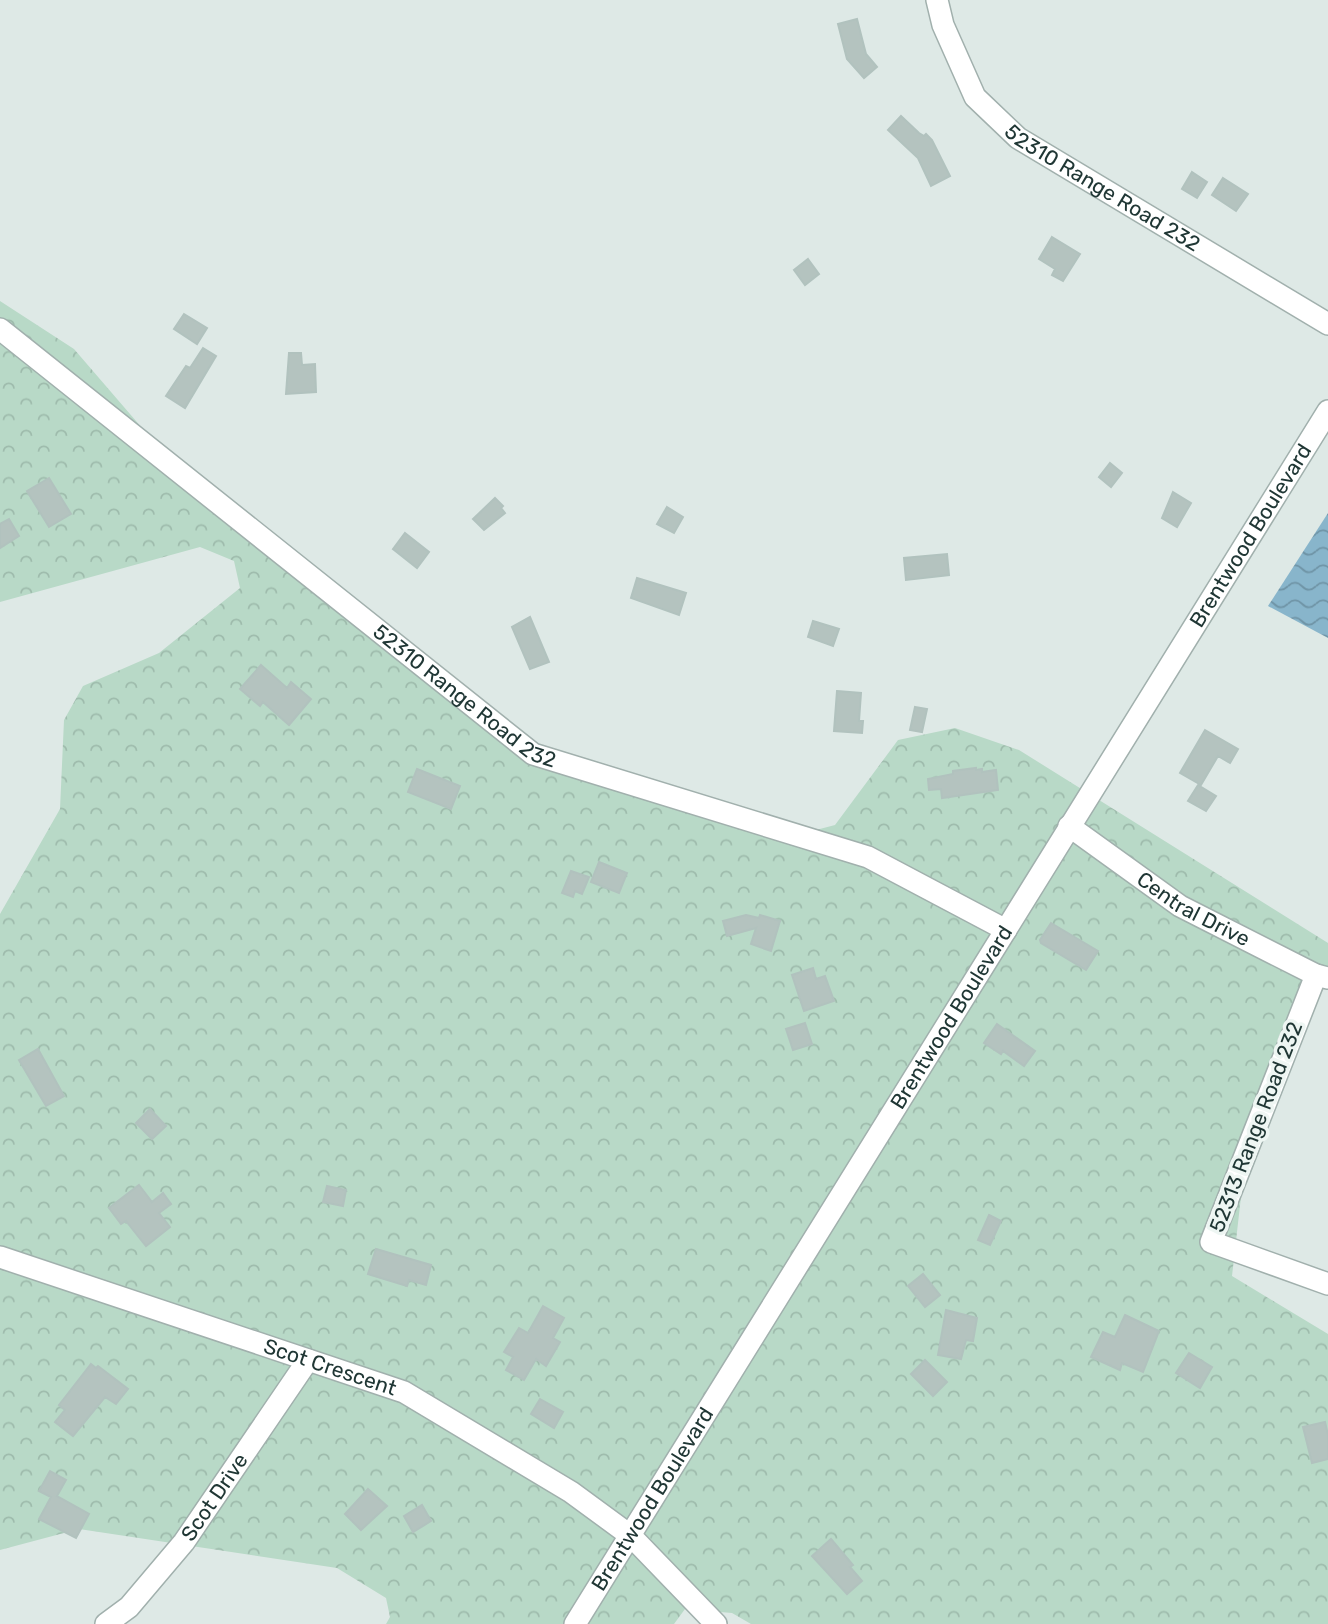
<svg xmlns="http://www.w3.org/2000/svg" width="1328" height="1624" viewBox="0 0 1328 1624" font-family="Rubik,sans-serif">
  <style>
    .forest { fill: url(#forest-crowns) }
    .water { fill: url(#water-waves) }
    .building { fill: #b4c3bf; stroke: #b1c2be; stroke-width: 2 }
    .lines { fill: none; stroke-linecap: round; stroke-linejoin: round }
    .minor-casing { stroke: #a1b0ad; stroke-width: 24 }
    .minor { stroke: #fff; stroke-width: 21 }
    .labels { text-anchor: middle; stroke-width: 7; stroke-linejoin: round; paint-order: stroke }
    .street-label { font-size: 21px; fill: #203735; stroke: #eef6f3 }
  </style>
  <defs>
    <pattern id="forest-crowns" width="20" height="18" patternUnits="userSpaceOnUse" patternTransform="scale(1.75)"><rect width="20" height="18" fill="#b8d9c7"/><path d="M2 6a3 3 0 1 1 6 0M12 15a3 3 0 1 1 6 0" fill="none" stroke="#9ebbac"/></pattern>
    <pattern id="water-waves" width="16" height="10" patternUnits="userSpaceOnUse" patternTransform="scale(1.75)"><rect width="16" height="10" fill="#88b5cb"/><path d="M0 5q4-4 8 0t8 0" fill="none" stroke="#6f94a6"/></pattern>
  </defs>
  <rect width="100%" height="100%" fill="#dee9e6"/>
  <!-- forest -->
  <path class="forest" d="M0,301L74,349L192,486L559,769L793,836L835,825L898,740L955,728L1019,750L1328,943V982L1290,1042L1242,1188L1232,1276L1328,1334V1624H751L732,1613L685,1609L674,1624H386L390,1617L386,1598L337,1568L79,1529L0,1550V914L60,809L64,720L83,686L159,653L240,588L234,561L200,547L0,602Z"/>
  <!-- water -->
  <path class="water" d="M1328,513V638L1268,606Z"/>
  <!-- building -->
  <path class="building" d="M857,19L866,54L877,67L864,78L847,59L838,24Z
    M901,116L919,133L924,136L926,134L932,140L950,176L931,186L918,158L888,130Z
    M1192,172L1207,182L1197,198L1182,189Z
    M1223,178L1248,194L1236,211L1212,195Z
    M1052,237L1080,254L1063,281L1052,275L1055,269L1039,259Z
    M808,259L819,274L805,285L794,270Z
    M184,314L207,328L197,344L174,329Z
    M203,348L216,356L185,408L166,396L186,366L190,368Z
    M289,353H301L302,365L315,364L316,392L286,394Z
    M1110,463L1122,473L1111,487L1099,477Z
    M49,478L71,514L49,527L27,491Z
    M1173,492L1191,503L1177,527L1162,518Z
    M495,498L503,506L501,508L505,513L484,530L473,519Z
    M667,507L683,517L674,533L657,524Z
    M9,519L19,536L0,548V524Z
    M405,533L429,552L417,568L393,549Z
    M947,554L949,575L906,580L904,558Z
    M637,578L686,593L679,615L631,598Z
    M530,617L549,662L530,669L512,627Z
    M813,621L839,629L833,646L808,637Z
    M261,665L287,688L291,682L311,699L289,725L263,702L260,706L240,689Z
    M837,691L861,693L859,721H863L862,733L834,731Z
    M915,707L927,709L922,732L910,730Z
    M1205,730L1238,749L1230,763L1218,756L1201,785L1180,773Z
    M976,768V770L982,769V772L996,770L998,790L942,798L941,789L929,790L928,779L953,774V771Z
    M417,769L460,786L451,809L408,792Z
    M1198,785L1216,796L1206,811L1188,801Z
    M599,862L627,873L619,893L591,882Z
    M571,871L589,877L582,894L575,891L573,897L562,893Z
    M746,915L759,918L760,915L780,921L771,951L751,944L756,928L727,936L723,921Z
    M1051,923L1098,951L1086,970L1041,943L1040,940Z
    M813,968L816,979L825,976L834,1001L804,1011L792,975Z
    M805,1023L812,1044L793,1050L786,1029Z
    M997,1024L1035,1051L1024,1066L1003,1051L1001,1054L984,1043Z
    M38,1049L64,1096L46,1106L19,1060Z
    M150,1109L166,1126L152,1139L136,1123Z
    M139,1185L152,1202L163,1193L171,1204L159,1213L170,1227L146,1246L126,1221L121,1224L109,1208Z
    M327,1186L346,1190L343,1206L323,1202Z
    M989,1215L1001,1221L990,1245L978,1240Z
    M376,1249L431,1265L426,1285L409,1280L407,1286L368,1274Z
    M923,1274L940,1295L925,1307L908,1286Z
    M543,1306L564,1318L553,1338L560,1342L546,1366L536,1359L524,1380L506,1370L513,1357L504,1352L519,1328L528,1333Z
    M946,1310L977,1318L973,1341L966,1340L961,1359L938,1355Z
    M1125,1315L1159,1331L1143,1372L1122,1363L1120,1370L1091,1357L1103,1332L1115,1337Z
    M1189,1353L1212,1367L1200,1388L1176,1373Z
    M925,1360L947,1382L933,1396L911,1374Z
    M91,1364L96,1368L98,1366L128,1389L116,1404L105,1397L73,1436L55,1422L65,1410L59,1405Z
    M540,1399L563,1412L554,1428L531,1414Z
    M1325,1422L1328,1435V1459L1312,1463L1303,1427Z
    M50,1471L66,1480L57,1496L89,1514L76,1538L39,1519L51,1497L39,1491Z
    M368,1489L387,1506L361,1530L345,1514Z
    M422,1505L431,1521L413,1532L404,1516Z
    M831,1539L853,1565L850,1567L862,1581L847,1594L812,1556Z"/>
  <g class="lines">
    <defs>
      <g id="minor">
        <path id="s1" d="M937,0L943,25L975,97L1018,138L1328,324"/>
        <path id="s2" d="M0,329L533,754L868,857L1006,930"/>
        <path id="s3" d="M1069,826L1180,906L1316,975L1328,978"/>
        <path d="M1316,975L1211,1242L1328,1284"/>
        <path id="s4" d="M0,1257L404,1392L571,1492L631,1536L716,1624"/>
        <path id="s5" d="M106,1624L129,1607L184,1542L308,1360"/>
        <path id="s6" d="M575,1624L1328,411"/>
      </g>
    </defs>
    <!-- minor casing -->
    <use href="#minor" class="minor-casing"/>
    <!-- minor -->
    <use href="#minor" class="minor"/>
  </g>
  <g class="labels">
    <!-- street labels -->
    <g class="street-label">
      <text dy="7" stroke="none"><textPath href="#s1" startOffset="262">52310 Range Road 232</textPath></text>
      <text dy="7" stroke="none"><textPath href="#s6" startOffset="1281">Brentwood Boulevard</textPath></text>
      <text dy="7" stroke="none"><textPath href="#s2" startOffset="593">52310 Range Road 232</textPath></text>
      <text dy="7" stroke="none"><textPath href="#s3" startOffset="150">Central Drive</textPath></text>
      <text dy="7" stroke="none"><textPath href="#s6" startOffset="714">Brentwood Boulevard</textPath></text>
      <text transform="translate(1256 1127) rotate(-69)" y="7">52313 Range Road 232</text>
      <text dy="7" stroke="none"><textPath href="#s4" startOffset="348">Scot Crescent</textPath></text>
      <text dy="7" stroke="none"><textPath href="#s5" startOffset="168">Scot Drive</textPath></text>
      <text dy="7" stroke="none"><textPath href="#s6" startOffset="147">Brentwood Boulevard</textPath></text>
    </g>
  </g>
</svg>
